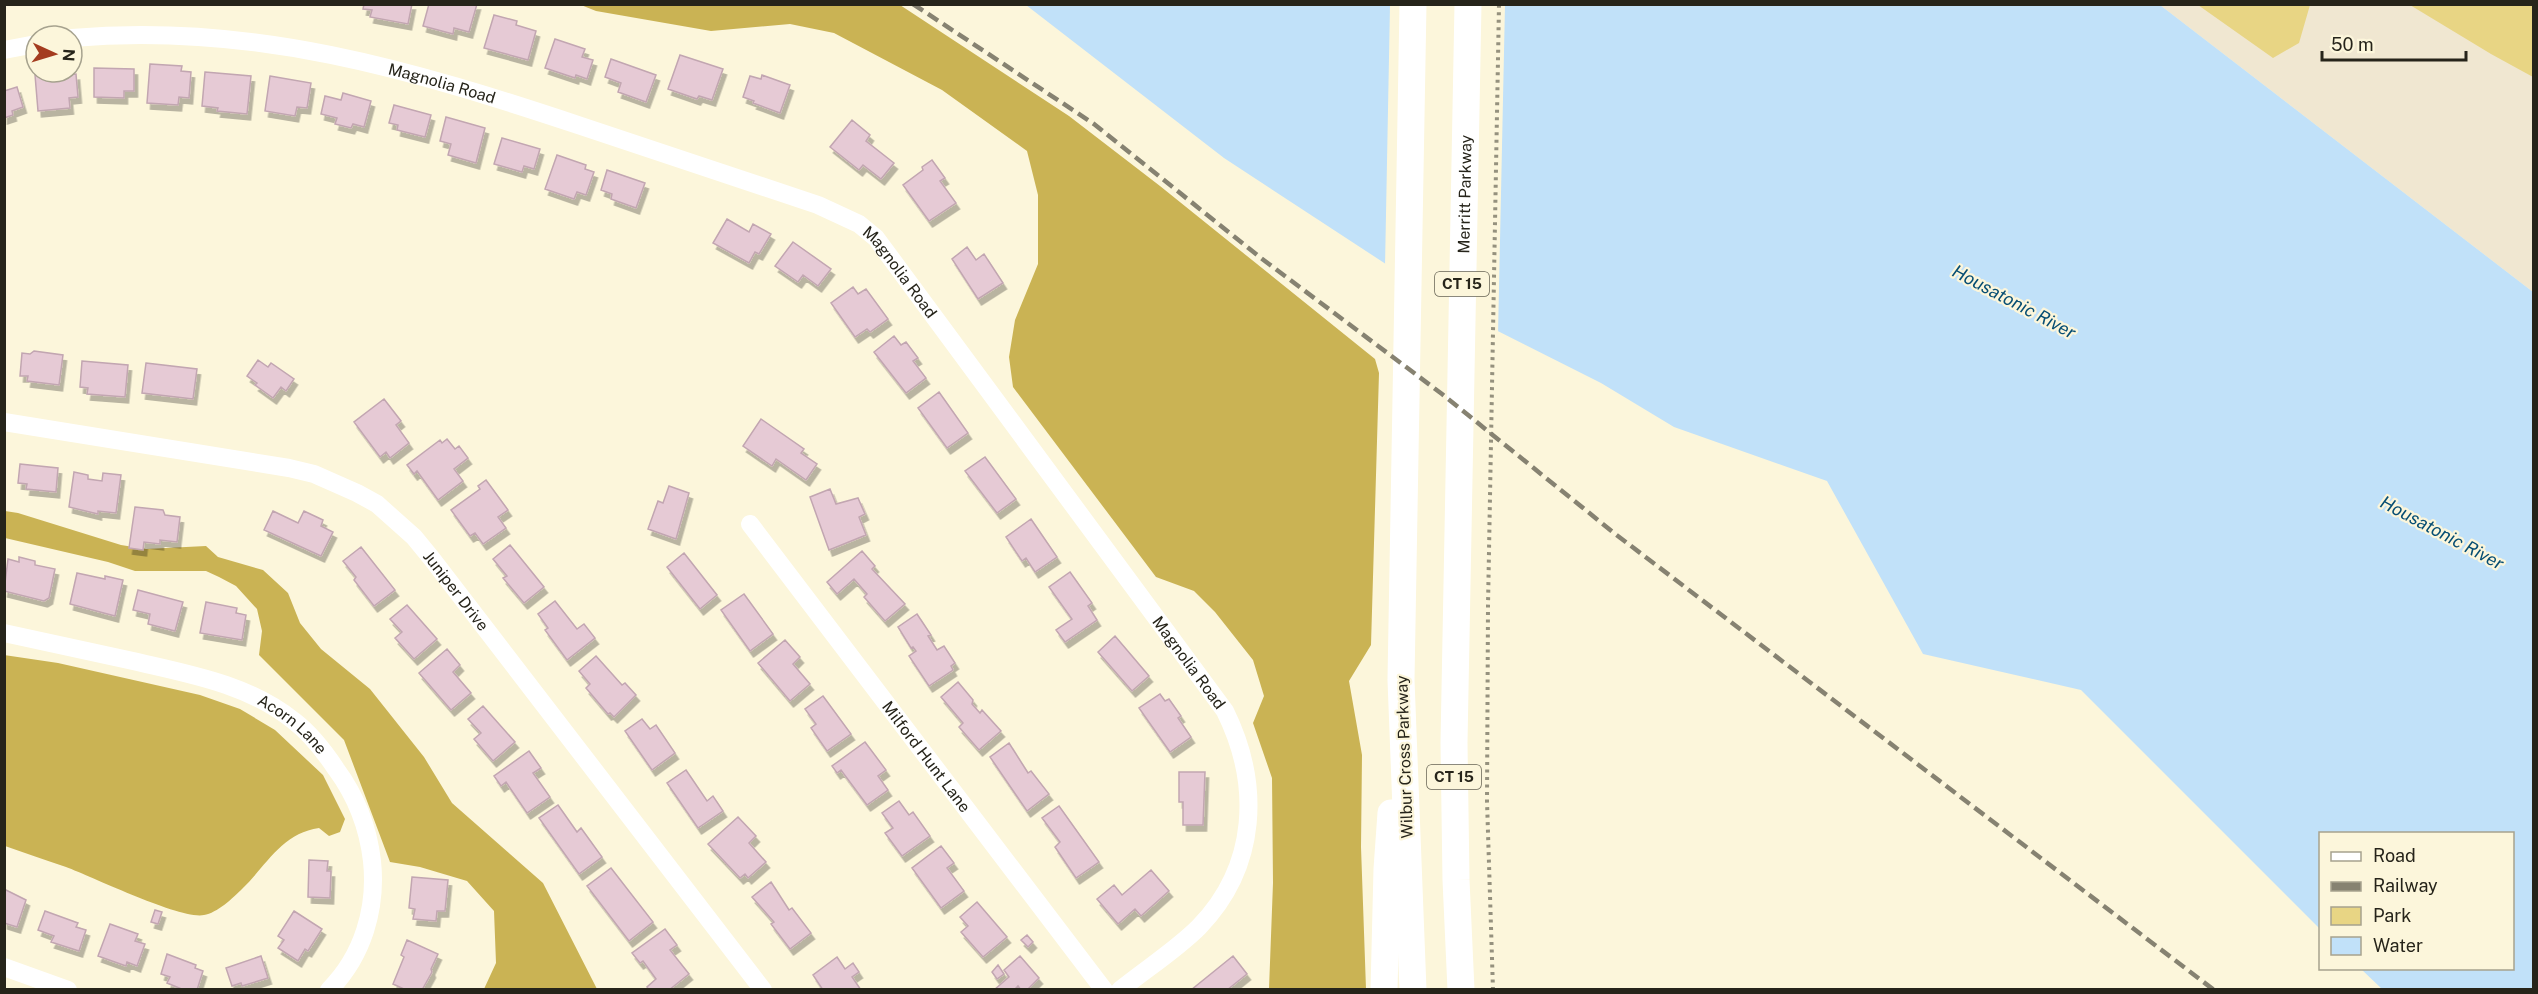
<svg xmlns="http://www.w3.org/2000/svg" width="2538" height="994" viewBox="0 0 2538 994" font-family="'Public Sans',sans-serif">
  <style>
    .industrial { fill: #f0e7d1 }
    .green { fill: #e8d584 }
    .forest { fill: #cab354 }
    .water { fill: #c1e1f9 }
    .pier { fill: #fcf6db }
    .building { fill: #e6cad5; stroke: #c2a6b1; stroke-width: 1.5; filter: url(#shadow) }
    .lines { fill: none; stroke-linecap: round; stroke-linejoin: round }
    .path { stroke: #95917e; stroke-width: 4; stroke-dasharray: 3 4.5; stroke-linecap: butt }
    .minor { stroke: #fff; stroke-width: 18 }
    .highway { stroke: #fff; stroke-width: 27 }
    .rail { stroke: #868271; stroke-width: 4.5; stroke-dasharray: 12 6; stroke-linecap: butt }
    .labels { text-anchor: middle; stroke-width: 4.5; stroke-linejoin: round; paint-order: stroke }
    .shield { fill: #fcf6db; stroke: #666354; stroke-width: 1.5 }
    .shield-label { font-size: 15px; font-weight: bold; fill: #26241a }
    .street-label { font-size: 16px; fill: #26241a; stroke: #fcf6db }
    .water-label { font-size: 18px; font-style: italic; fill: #074e73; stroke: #fcf6db }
  </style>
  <defs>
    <filter id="shadow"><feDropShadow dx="3.5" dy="6" stdDeviation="0" flood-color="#0004"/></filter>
  </defs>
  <rect width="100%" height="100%" fill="#fcf6db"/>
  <!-- industrial -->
  <path class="industrial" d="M2160,5H2533V292Z"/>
  <!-- green -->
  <path class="green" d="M2198,5H2310L2299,43L2273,58Z
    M2410,5H2533V77L2491,54Z"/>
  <!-- forest -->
  <path class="forest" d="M581,5H900L1069,116L1160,186L1375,359L1379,373L1371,645L1349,681L1362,755L1361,847L1366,989H1269L1273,883L1272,778L1253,723L1264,696L1253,660L1215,612L1194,591L1156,577L1013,387L1009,357L1015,320L1038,264V195L1027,151L942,90L834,33L790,24L711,31L596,11Z
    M5,511L18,513L121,545L146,549L206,546L218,557L263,570L288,593L300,623L321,649L370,689L424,757L452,803L543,883L597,989H484L496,963L494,911L467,881L420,867L390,862L344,740L259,655L262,631L257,609L236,586L219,577L206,571H135L108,562L5,538Z
    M4,655L58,663L200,695L240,709L275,730L323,775L345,819L340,832L329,836L319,828C282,833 266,866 242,889C233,898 217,913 204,915C181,920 93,877 66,867C45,860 25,853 5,846Z"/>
  <!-- water -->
  <path class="water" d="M1026,5H2160L2533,292V989H2382L2361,969L2512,968V834H2320V929L2081,690L1923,654L1827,481L1674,427L1601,383L1456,310L1224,158Z"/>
  <!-- pier -->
  <path class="pier" d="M1390,5H1505L1498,335L1455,313L1385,267Z"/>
  <!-- building -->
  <path class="building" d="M364,4H412L408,24L370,17L372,10L363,9Z
    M429,4H477L469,32L454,28L453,34L423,26Z
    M494,15L517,21L516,25L536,31L528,60L484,48Z
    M555,39L585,49L582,57L593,60L587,79L576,75L575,78L545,68Z
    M680,55L723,69L712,100L699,96L697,99L668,89Z
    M611,59L656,75L646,102L618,92L621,83L605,77Z
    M150,64L182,66L181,71L191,72L189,98L179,97L178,105L147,103Z
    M94,68L134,69V91H124V98L94,97Z
    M64,72L66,75L76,74L78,97L69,98L70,108L38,111L35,75Z
    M205,72L251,76L247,114L217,111L218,108L202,106Z
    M762,75L790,85L780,113L753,103L754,101L743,97L750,76L761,79Z
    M270,76L311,83L307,108L297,107L295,116L265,111Z
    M17,87L23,107L12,111L13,115L4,118V91Z
    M343,93L371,101L364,127L353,124L351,128L335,124L337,118L321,114L325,96L341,100Z
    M394,105L431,115L425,137L397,130L398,125L389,123Z
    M446,117L485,128L476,163L448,155L451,144L440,141Z
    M852,120L870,135L866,141L894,163L881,179L863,165L859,170L830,147Z
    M502,138L540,149L534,169L524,166L522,172L494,164Z
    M557,155L586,165L585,169L594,172L586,195L577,192L574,199L545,189Z
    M932,160L945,178L940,181L956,203L929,221L903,185L923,170L922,167Z
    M607,170L645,183L636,208L611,199L612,194L601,190Z
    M727,219L749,232L753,224L771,234L759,254L755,252L749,263L713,243Z
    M793,242L831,269L818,286L803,275L798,282L775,266Z
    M967,247L976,260L984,254L1003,283L978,299L952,259Z
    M853,287L858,294L866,289L888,319L870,332L867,329L855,337L831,303Z
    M894,336L901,345L906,342L918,358L913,361L926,378L906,393L874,352Z
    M34,351L63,355L59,385L27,381L28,376H20L22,353L30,354Z
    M258,360L268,367L271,363L294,379L286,391L281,387L273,398L255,385L257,383L247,376Z
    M82,361L128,365L125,397L87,394L88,388L80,387Z
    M146,363L197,369L193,399L142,393Z
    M939,392L968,433L947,448L918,408Z
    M384,399L401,421L396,425L409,443L390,458L386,452L380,457L354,422Z
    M761,419L804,449L801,453L817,464L806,480L776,459L772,466L743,446Z
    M447,439L455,449L459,446L468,458L454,469L463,481L438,500L417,471L414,474L407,465L440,440L442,443Z
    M985,457L1016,499L997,513L965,471Z
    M20,464L58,468L56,492L26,489L27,484L18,483Z
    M74,472L88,475V479L102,481L103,473L121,475L116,513L98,511V514L69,507Z
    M486,480L508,510L498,517L506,528L483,544L475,533L470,536L451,510L480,489L478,486Z
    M669,486L689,493L676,539L648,529L658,501L663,503Z
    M830,489L836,504L858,498L865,514L859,517L866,535L829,550L810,497Z
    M135,507L163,510L165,515L180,517L177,542L160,540V544L144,542L143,550L129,548Z
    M273,511L298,523L304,511L323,520L321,526L333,532L321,556L264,530Z
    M1031,519L1057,557L1035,572L1026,558L1022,561L1006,537Z
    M510,545L544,587L524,603L503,578L507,576L493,559Z
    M361,547L395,590L374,606L354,580L356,577L343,561Z
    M862,551L875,566L872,569L905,604L885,621L864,597L867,594L854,579L837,594L827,582Z
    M684,553L717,595L700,609L667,567Z
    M19,557L35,561V565L55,569L49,598L44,601L4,591L8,559L19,562Z
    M1070,572L1092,603L1088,606L1097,620L1065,642L1056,630L1072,619L1049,587Z
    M77,573L105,579V576L123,580L115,616L70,604Z
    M138,590L183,602L175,631L148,624L150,614L133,610Z
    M744,594L773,634L750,651L721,610Z
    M555,601L577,629L584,624L595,638L567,660L545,630L548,628L538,614Z
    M206,602L237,608L236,613L246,615L242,640L200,633Z
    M407,605L437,639L414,659L395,638L402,632L390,619Z
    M917,614L931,635L928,636L937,650L944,646L955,663L951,666L953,670L929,686L909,656L916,651L913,647L911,648L898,627Z
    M1115,636L1149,676L1132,691L1098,652Z
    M785,640L800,657L793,664L810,684L790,701L758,663Z
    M447,649L460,665L453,672L471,693L451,710L419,673Z
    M596,656L622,685L625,683L636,695L614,717L610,713L608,714L586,688L590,684L579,671Z
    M958,682L973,700L972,704L980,713L982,710L1001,731L979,750L959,727L963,723L941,697Z
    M1160,694L1165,701L1169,699L1181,716L1178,718L1191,737L1170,752L1139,708Z
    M823,696L851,734L827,751L811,728L816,724L805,709Z
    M483,706L515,742L493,761L474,739L481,733L468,719Z
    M642,719L650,729L656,725L675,753L652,770L625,731Z
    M865,742L886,770L878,776L888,790L867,805L841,770L837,773L832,766Z
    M1009,743L1028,773L1031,771L1049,794L1027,811L990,757Z
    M529,751L541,768L533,773L550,797L527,813L506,782L501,786L494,776Z
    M686,770L707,801L713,796L723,811L698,828L667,783Z
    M1179,772H1205L1203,825H1183V802H1179Z
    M899,801L909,815L913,812L930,836L902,856L885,833L893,828L882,813Z
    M558,805L577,832L581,828L602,857L579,874L539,818Z
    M1059,806L1099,862L1076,878L1055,847L1060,842L1042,818Z
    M738,817L756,836L749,843L766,862L748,878L745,874L740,878L708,844Z
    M941,846L954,863L947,868L964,891L941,908L912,868Z
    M309,860L328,861L327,871H331L330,898L308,897Z
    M611,868L653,922L629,941L587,886Z
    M1151,870L1169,891L1141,916L1135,909L1118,924L1097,899L1114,885L1122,895Z
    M412,877L448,880L445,911H437L436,921L413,919L415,909L409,908Z
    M771,882L789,910L792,908L811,933L790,949L771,924L774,922L752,897Z
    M4,889L26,900L17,927L4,923Z
    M977,902L1007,937L983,957L961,932L968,926L960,917Z
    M155,910L162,912L158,924L151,922Z
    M45,911L78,923L76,927L86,930L79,951L51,942L54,936L38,930Z
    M294,911L322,929L308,951L305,949L298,961L278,948L284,940L278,936Z
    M110,924L138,934L135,941L145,944L137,966L127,962L126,966L98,956Z
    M665,929L677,945L670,950L689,974L669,990H649L647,987L656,979L643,961L640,963L632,953Z
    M1027,935L1033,942L1028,947L1021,940Z
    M407,940L438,954L431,969L432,972L422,990H406L393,984L404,957L401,955Z
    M167,954L196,965L195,968L203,971L197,990H184L167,983L170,977L161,974Z
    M261,956L268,978L242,986L241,983L232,986L226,968Z
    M1020,956L1039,978L1027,990H1021L1018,986L1014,990H994L1009,977L1004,970Z
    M1233,956L1247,974L1227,990H1191Z
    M837,957L845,969L853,963L859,972L852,977L861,990H823L813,975Z
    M998,965L1004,974L997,979L992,972Z"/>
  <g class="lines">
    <!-- path -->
    <path class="path" d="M1493,990L1487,801L1488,606L1499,4"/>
    <!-- minor -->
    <g class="minor">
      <path id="s1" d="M72,38C252,22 413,70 581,126C660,152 739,179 818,205L859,224L876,238L1225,711C1261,784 1258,866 1199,927C1176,950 1146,969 1120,990"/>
      <path d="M4,50L36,44"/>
      <path id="s2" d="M4,422L289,468L314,474L357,493L377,504L414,537L432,559L763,990"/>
      <path id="s3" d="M750,524L1104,990"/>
      <path id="s4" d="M4,633C47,642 90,652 133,661C189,674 248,684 294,721C311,734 324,751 336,769C356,796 368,827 372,861C377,908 363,956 329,990"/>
      <path d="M4,967L68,990"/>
    </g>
    <!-- highway -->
    <g class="highway">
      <path d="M1384,990L1387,869L1391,813"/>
      <path d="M1413,990L1401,680L1413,4"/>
      <path id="s5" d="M1461,990L1456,880L1454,743L1468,4"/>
    </g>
    <!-- rail -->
    <path class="rail" d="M913,4L1094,124L1261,258L1442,394L1614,533L2214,990"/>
  </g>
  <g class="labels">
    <!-- shield labels -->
    <g class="shield">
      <rect x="1435" y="272" width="54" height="24" rx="4.5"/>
      <rect x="1427" y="765" width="54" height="24" rx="4.5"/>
    </g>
    <g class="shield-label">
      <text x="1462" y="289">CT 15</text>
      <text x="1454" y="782">CT 15</text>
    </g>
    <!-- street labels -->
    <g class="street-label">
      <text dy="6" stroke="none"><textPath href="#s1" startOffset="375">Magnolia Road</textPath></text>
      <text dy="6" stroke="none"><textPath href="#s5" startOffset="796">Merritt Parkway</textPath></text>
      <text dy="6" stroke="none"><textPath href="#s1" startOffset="879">Magnolia Road</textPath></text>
      <text dy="6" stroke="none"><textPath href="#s2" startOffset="502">Juniper Drive</textPath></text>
      <text dy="6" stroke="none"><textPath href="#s1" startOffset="1365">Magnolia Road</textPath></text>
      <text dy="6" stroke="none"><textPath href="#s4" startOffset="306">Acorn Lane</textPath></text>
      <text dy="6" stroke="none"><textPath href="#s3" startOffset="292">Milford Hunt Lane</textPath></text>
      <text transform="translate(1404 757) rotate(-92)" y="6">Wilbur Cross Parkway</text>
    </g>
    <!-- water labels -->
    <g class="water-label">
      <text transform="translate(2014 302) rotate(28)" y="6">Housatonic River</text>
      <text transform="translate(2442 533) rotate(28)" y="6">Housatonic River</text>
    </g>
  </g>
  <!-- border -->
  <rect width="2538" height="994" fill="none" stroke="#26241a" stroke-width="12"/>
  <!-- legend -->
  <rect x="2319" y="832" width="195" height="138" fill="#fcf6db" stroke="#a6a28e" stroke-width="1.5"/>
  <rect x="2331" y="852" width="30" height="9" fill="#ffffff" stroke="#a6a28e" stroke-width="1.5"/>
  <text x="2373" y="862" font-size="18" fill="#26241a">Road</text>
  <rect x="2331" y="882" width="30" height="9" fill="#868271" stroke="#a6a28e" stroke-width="1.5"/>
  <text x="2373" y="892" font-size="18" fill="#26241a">Railway</text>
  <rect x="2331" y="907" width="30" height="18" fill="#e8d584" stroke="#a6a28e" stroke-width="1.5"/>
  <text x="2373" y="922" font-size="18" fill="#26241a">Park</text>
  <rect x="2331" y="937" width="30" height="18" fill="#c1e1f9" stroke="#a6a28e" stroke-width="1.5"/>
  <text x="2373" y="952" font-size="18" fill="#26241a">Water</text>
  <!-- north arrow -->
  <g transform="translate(54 54) rotate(94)"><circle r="28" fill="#fcf6db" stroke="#a6a28e" stroke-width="1.5"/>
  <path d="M0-4.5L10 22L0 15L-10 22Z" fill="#a43c1f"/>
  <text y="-9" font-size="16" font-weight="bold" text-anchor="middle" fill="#26241a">N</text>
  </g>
  <!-- scale -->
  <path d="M2322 51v9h144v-9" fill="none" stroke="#26241a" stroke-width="3"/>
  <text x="2331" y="51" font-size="18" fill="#26241a" stroke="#fcf6db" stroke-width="4.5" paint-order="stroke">50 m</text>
</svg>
